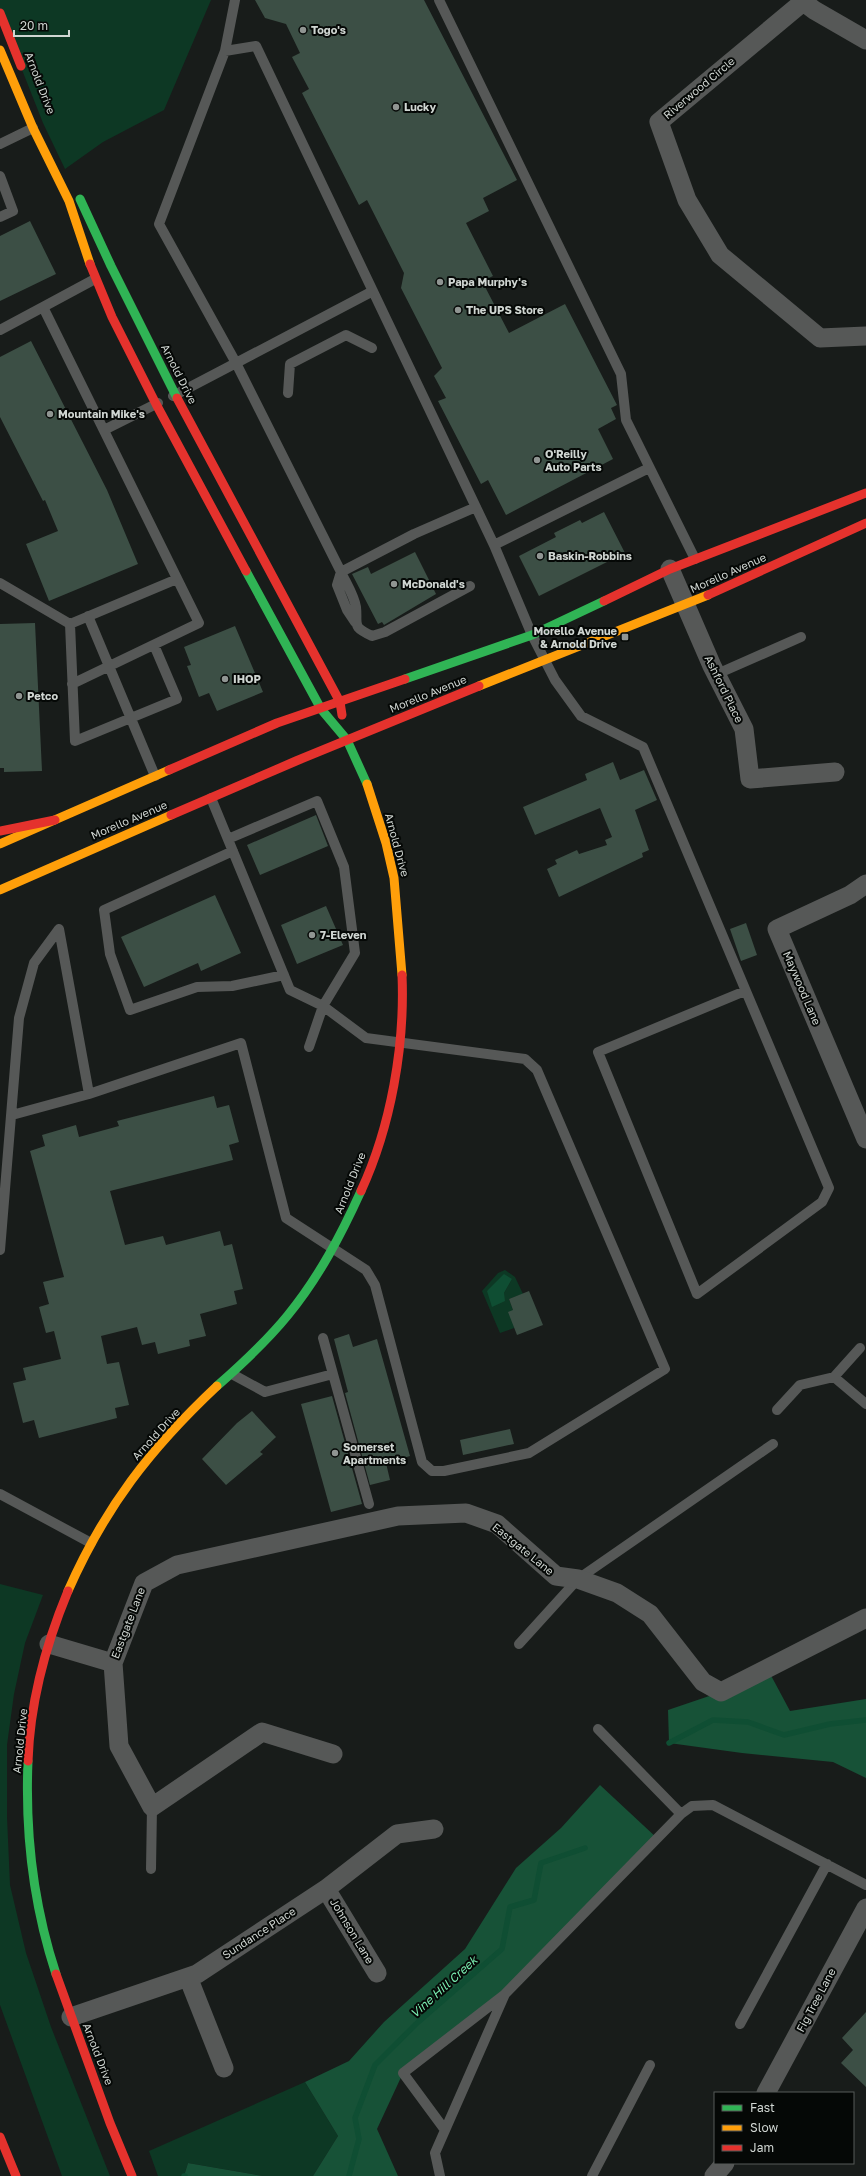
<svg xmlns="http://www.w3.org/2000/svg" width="866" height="2176" viewBox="0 0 866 2176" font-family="'Golos Text',sans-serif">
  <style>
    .green { fill: #0d3824; fill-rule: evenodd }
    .forest { fill: #175237 }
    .water { fill: #0f4e33 }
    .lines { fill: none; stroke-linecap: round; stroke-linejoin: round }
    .stream { stroke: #0f4e33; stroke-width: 5.5 }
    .building { fill: #3c4f45 }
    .lane { stroke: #565857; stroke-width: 10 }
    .street { stroke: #565857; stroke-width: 19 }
    .fast { stroke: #30b455; stroke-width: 9 }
    .slow { stroke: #ff9f0a; stroke-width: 9 }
    .jam { stroke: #e5322d; stroke-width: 9 }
    .poi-dot { fill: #909592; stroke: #050806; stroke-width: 1.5 }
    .labels { text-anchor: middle; stroke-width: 4; stroke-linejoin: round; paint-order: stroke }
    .poi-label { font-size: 11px; font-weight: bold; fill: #d0d6d2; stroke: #050806; text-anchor: start }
    .street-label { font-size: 11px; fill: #d0d6d2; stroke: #050806 }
    .water-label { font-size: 12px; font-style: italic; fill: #7aecb0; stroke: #050806 }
  </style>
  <rect width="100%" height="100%" fill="#181c1a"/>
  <!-- green -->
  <path class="green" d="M0,0H211L164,110L103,142L65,169L43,123L13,47L0,13Z
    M505,1270L515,1277L523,1294L509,1299L513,1310L514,1328L500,1333L482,1291L498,1273ZM512,1279L504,1293L487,1291Z
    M0,1584L43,1595L25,1643L14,1694L7,1745V1817L10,1885L26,1953L51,2027L110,2176H62L0,2005Z
    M305,2082L338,2136L313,2176H263L188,2163L184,2176H158L149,2151Z"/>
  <!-- forest -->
  <path class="forest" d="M767,1668L790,1711L866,1699V1778L833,1762L742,1753L669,1743L668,1710L721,1692Z
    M600,1785L658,1839L505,1994L403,2073L377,2129L398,2176H313L338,2136L305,2082L349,2061L384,2022L465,1949L516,1868L561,1828Z
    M188,2163L263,2176H184Z"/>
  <!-- water -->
  <path class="water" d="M504,1274L512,1279L504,1293L505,1301L492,1307L487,1291Z"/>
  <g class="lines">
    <!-- stream -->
    <path class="stream" d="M669,1743L713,1720L748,1722L784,1735L830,1724L866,1720
      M184,2176H185
      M349,2176L359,2139L355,2118L375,2065L416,2024L502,1949L510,1907L534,1900L541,1863L585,1848"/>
  </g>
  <!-- building -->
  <path class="building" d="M255,0H424L517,180L483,198L489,211L466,223L493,276L482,281L509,333L565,304L617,405L611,408L616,419L598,429L613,459L506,515L488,480L481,484L438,401L446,398L434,376L442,368L401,288L404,273L367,200L359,205L302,93L309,89L292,57L300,53L286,24L265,18Z
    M30,221L56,274L0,301V236Z
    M31,341L107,490L138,564L49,601L26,544L58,531L45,500L43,501L0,417V357Z
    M604,512L625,553L539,596L519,556L556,537L554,533L580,520L582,523Z
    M415,552L436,594L384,625L382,622L378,624L352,574L368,567L371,574Z
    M35,623L42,771L4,772V768H0V624Z
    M235,626L263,692L217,711L209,693L199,697L187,666L191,665L184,647Z
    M613,762L620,780L644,770L657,800L635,810L649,850L642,853L643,857L559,897L547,869L557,864L555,860L577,850L579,854L607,845L605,840L612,837L600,808L535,835L523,807L587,780L585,774Z
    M316,815L328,846L260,875L247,845Z
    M215,895L241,953L201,971L198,963L144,987L121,937Z
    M326,906L343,945L297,964L281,925Z
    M746,923L757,955L741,961L730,929Z
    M214,1096L217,1108L229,1105L239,1142L229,1145L233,1160L110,1191L125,1245L163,1236L166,1245L220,1231L224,1246L232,1244L243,1289L234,1291L237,1304L200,1314L206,1336L189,1340L190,1346L158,1354L155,1342L142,1345L137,1327L101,1336L107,1364L119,1362L129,1405L115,1408L117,1418L39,1438L34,1420L23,1423L13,1383L26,1380L23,1368L61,1359L54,1331L46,1333L39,1307L49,1304L43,1282L64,1277L30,1151L45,1146L42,1135L76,1125L79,1137L119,1126L117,1121Z
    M529,1291L543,1325L517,1335L508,1312L513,1310L509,1299Z
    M349,1334L353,1347L377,1339L410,1456L386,1463L390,1480L370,1485L345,1393L348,1392L334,1339Z
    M332,1396L362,1504L331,1512L301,1404Z
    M252,1411L276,1437L260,1452L263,1454L226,1485L202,1459L237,1423Z
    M510,1429L514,1444L463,1455L460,1440Z
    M866,2012V2087L841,2063L853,2050L842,2038Z"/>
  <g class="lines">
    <!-- lane -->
    <path class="lane" d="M439,0L621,374L626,420L695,559
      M225,51L235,0
      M0,144L33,128
      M0,176L13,211L0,217
      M373,291L236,363L341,572L414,534L476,507
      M43,307L95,279
      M0,330L43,307L199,623L72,684
      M288,393L290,364L346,335L372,348
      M173,396L236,363L159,224L225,51L256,46L494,545L532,635L555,680L581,716L643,747L829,1188L822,1202L697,1294L598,1052L745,991
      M104,430L158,403
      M494,545L649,468
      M341,572C346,583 354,595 356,607C358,626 351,626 372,636L385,632L470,586
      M341,572L337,585L347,610L355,622
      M0,583L70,624
      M88,616L155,776
      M154,645L177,699L75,741L70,624L177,579
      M717,674L801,637
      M228,839L317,801L344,867L355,953L323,1006L309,1047
      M233,851L104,910L110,954L130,1010L197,987L232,986L284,975
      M59,929L89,1094
      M12,1115L89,1094L241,1043L286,1218L366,1270L375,1285L422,1462L432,1471H444L529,1453L665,1369L537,1070L525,1059L366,1038L323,1006L290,990L211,798
      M0,1250L19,1018L34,963L59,929
      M323,1338L369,1504
      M232,1374L265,1392L333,1374
      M834,1377L860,1348
      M777,1410L800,1385L834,1377L866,1404
      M0,1494L91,1543
      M519,1644L578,1579L773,1444
      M598,1729L681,1814
      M151,1869L152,1807
      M740,2024L827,1864
      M445,2130L403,2073L504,1995
      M440,2176L435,2153L505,1994L681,1814L692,1806L713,1805L866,1885
      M592,2176L650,2065"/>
    <!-- street -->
    <path class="street" d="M801,0L814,10L866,40
      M803,2L659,122L687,200L720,255L820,338L866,336
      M670,569L712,666L744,729L750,779L835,772
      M866,884L850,895L777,929L866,1139
      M49,1644L113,1663
      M333,1754L262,1732L152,1807L119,1746L113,1663L144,1583L177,1565L398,1516L466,1513L497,1524L556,1576L578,1579L617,1593L650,1614L703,1682L721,1692L866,1618
      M326,1889L377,1973
      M188,1977L224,2068
      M71,2017L197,1974L326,1889L397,1834L434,1829
      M766,2093L866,1908
      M714,2176L725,2163"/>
    <!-- fast -->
    <path class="fast" d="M80,199L111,266L177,398
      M246,571L321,709L347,740L367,784
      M405,679L532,635L604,601
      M217,1386C242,1364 267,1341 288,1315C319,1277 341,1235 361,1191
      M28,1761C25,1834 33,1904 56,1974"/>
    <!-- slow -->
    <path class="slow" d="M0,50L33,128L69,201L90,264
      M479,686L708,595
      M367,784L386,843L394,878L402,975
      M0,844L169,770
      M0,890L171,815
      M68,1591C105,1507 150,1449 217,1386"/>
    <!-- jam -->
    <path class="jam" d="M0,13L21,66
      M90,264L112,317L156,404L246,571
      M177,398L340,702L342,715
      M708,595L866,523
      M604,601L670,569L866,493
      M169,770L277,723L405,679
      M171,815L296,761L479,686
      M0,831L55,820
      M361,1191C391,1126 405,1046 402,975
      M28,1761C30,1703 46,1644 68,1591
      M56,1974L110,2123L132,2176
      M0,2137L16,2176"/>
  </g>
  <!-- markers -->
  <g class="poi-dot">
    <circle cx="303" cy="30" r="4"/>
    <circle cx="396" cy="107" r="4"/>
    <circle cx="440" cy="282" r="4"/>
    <circle cx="458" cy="310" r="4"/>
    <circle cx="50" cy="414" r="4"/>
    <circle cx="537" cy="460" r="4"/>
    <circle cx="540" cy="556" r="4"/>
    <circle cx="394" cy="584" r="4"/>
    <rect x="621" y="633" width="8" height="8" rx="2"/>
    <circle cx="225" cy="679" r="4"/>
    <circle cx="19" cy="696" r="4"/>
    <circle cx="312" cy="935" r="4"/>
    <circle cx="335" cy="1453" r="4"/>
  </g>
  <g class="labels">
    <!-- poi labels -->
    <g class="poi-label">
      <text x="311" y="34">Togo's</text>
      <text x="404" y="111">Lucky</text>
      <text x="448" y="286">Papa Murphy's</text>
      <text x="466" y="314">The UPS Store</text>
      <text x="58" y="418">Mountain Mike's</text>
      <text x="545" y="458">O'Reilly<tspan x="545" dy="13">Auto Parts</tspan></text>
      <text x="548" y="560">Baskin-Robbins</text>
      <text x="402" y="588">McDonald's</text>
      <text x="617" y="635" text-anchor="end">Morello Avenue<tspan x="617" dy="13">&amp; Arnold Drive</tspan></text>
      <text x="233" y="683">IHOP</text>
      <text x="27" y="700">Petco</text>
      <text x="320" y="939">7-Eleven</text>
      <text x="343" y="1451">Somerset<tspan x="343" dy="13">Apartments</tspan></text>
    </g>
    <!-- street labels -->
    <g class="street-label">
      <text transform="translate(40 83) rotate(69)" y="4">Arnold Drive</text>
      <text transform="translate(699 88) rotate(-40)" y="4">Riverwood Circle</text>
      <text transform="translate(179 374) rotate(63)" y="4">Arnold Drive</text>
      <text transform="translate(728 573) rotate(-24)" y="4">Morello Avenue</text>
      <text transform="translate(724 689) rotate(64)" y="4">Ashford Place</text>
      <text transform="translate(428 694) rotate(-22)" y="4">Morello Avenue</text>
      <text transform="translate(129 820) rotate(-23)" y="4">Morello Avenue</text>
      <text transform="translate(397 845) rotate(75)" y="4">Arnold Drive</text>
      <text transform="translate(802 988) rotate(67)" y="4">Maywood Lane</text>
      <text transform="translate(350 1183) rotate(-68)" y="4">Arnold Drive</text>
      <text transform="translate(156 1434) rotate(-48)" y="4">Arnold Drive</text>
      <text transform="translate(523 1549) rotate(39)" y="4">Eastgate Lane</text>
      <text transform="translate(128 1623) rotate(-69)" y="4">Eastgate Lane</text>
      <text transform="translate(20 1741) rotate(-84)" y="4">Arnold Drive</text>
      <text transform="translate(352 1931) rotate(59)" y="4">Johnson Lane</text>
      <text transform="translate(259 1933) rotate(-33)" y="4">Sundance Place</text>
      <text transform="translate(816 2000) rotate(-62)" y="4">Fig Tree Lane</text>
      <text transform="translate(98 2054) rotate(69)" y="4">Arnold Drive</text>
    </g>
    <!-- water labels -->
    <g class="water-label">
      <text transform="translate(444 1987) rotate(-42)" y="4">Vine Hill Creek</text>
    </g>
  </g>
  <!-- legend -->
  <rect x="714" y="2092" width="140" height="72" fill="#050806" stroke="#565a58"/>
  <rect x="722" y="2105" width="20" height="6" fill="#30b455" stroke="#565a58"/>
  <text x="750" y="2112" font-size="12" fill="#d0d6d2">Fast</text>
  <rect x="722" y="2125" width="20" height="6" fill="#ff9f0a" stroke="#565a58"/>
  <text x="750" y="2132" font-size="12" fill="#d0d6d2">Slow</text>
  <rect x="722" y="2145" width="20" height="6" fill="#e5322d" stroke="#565a58"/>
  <text x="750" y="2152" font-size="12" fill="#d0d6d2">Jam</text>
  <!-- scale -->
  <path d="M14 30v6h55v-6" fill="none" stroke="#d0d6d2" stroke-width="2"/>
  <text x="20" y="30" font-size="12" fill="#d0d6d2" stroke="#050806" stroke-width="3" paint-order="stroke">20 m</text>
</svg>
